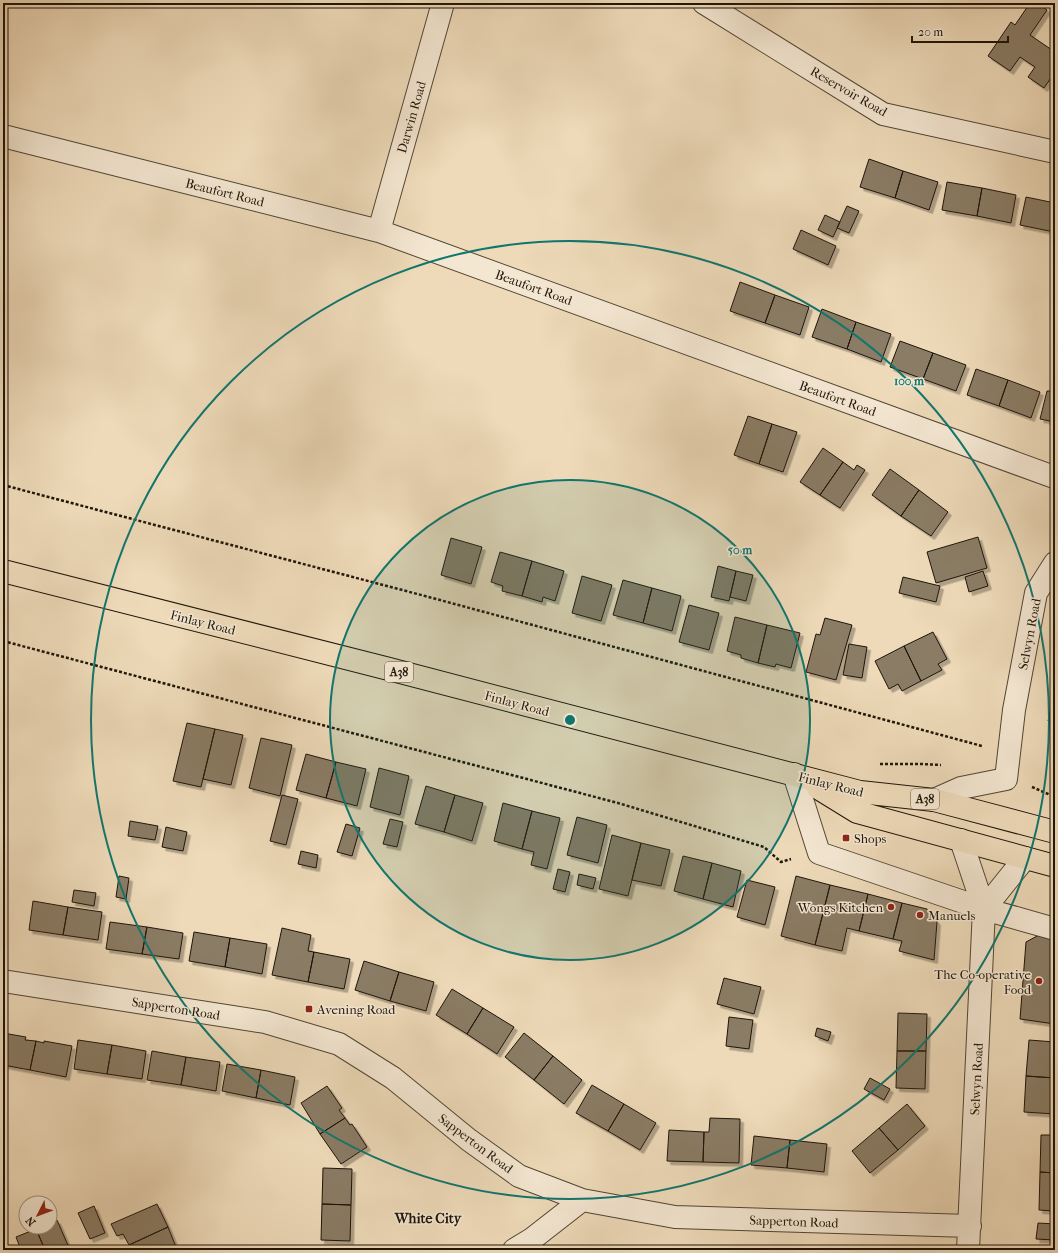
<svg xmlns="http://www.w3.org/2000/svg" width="1058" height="1253" viewBox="0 0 1058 1253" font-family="'IM FELL French Canon',serif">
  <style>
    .building { fill: #8a7b65; stroke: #1e1509; filter: url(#shadow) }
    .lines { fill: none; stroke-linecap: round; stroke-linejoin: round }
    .minor-casing { stroke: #524635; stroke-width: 24 }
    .highway-casing { stroke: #1e1509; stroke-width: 24 }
    .path { stroke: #1e1509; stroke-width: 2.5; stroke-dasharray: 3 2; stroke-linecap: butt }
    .minor { stroke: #f4e7d2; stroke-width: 22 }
    .highway { stroke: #eedab9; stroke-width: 22 }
    .ring { fill: none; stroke: #0f766e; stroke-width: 2 }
    .poi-dot { fill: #8f2418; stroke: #f4e7d2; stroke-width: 1.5 }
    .labels { text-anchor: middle; stroke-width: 3; stroke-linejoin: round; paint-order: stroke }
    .shield { fill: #f4e7d2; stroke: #5e5445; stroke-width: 1 }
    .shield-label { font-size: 12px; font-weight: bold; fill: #1e1509 }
    .street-label { font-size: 13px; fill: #1e1509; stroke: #f4e7d2 }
    .poi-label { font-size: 13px; fill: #1e1509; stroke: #f4e7d2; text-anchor: start }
    .neighbourhood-label { font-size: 14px; font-weight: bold; fill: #1e1509; stroke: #f4e7d2 }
    .centre { fill: #0f766e; stroke: #f4e7d2; stroke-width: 2 }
    .ring-label { font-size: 12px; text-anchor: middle; font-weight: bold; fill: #0f766e; stroke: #f4e7d2; stroke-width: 3; stroke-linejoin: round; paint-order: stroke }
  </style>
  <defs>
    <filter id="shadow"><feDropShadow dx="3.5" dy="3.5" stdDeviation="0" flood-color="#0004"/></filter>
  </defs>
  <rect width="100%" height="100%" fill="#eedab9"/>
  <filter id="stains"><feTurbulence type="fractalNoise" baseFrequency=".005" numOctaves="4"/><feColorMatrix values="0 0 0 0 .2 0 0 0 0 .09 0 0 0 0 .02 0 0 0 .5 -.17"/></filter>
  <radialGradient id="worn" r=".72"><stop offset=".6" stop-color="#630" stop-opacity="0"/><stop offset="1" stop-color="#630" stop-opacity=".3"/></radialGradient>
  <!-- building -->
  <path class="building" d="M1030,3H1037L1047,10L1030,35L1055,52V72L1044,88L1028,77L1035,67L1020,57L1010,71L988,56L1011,22L1015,25Z
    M869,159L903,171L895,198L860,187Z
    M903,171L938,182L929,210L895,198Z
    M947,182L982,188L977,216L942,210Z
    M982,188L1016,195L1011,223L977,216Z
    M1026,197L1055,203L1054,232L1020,225Z
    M847,206L859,211L849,233L837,228Z
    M825,215L840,222L833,237L818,230Z
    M801,230L836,246L828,265L793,249Z
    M740,282L775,295L765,323L730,311Z
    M775,295L809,307L800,335L765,323Z
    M822,309L856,322L847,349L812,337Z
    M856,322L891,334L881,362L847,349Z
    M900,341L933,353L923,379L890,367Z
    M933,353L966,365L956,391L923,379Z
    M976,369L1008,380L999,406L967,395Z
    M1008,380L1040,392L1031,418L999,406Z
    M1053,382H1055V422L1040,419L1047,391H1050Z
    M748,416L772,424L759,464L734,455Z
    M772,424L797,432L783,472L759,464Z
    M823,448L843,462L820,495L800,482Z
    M843,462L854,470L857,465L865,470L840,508L820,495Z
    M890,469L919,490L901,516L872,495Z
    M919,490L948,512L931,536L901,516Z
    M978,537L987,568L936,583L927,552Z
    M451,538L482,547L471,584L441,575Z
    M500,552L532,561L522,596L502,591L503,586L491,582Z
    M532,561L564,571L555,601L543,597L542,602L522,596Z
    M718,566L736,571L729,601L711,597Z
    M736,571L753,575L746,601L730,597Z
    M983,571L988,586L969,592L965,577Z
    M582,576L612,585L601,621L572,613Z
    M903,577L940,586L936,602L899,593Z
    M623,580L652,588L643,623L613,615Z
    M652,588L681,596L672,631L643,623Z
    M689,605L719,613L709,650L679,642Z
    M735,617L767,625L758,663L741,658V655L727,651Z
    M825,618L852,625L836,680L806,672L816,634L820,635Z
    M767,625L800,633L791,668L776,664L775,667L758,663Z
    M933,632L947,659L938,664L942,670L921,681L904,646Z
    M849,644L867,647L862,678L843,675Z
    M904,646L921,681L902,691L898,684L889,689L875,661Z
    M1055,694V722L1048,721Z
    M187,723L215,729L201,787L173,781Z
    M215,729L243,735L231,785L203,779Z
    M261,738L292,745L280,796L249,788Z
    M306,754L336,762L326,798L296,790Z
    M336,762L366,769L357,806L326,798Z
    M379,768L409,776L400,815L370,807Z
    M426,786L455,795L444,832L415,824Z
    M282,795L298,799L286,845L270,841Z
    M455,795L483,803L472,841L444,832Z
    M503,803L532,811L522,849L494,841Z
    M532,811L560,818L547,869L531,865L534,852L522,849Z
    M577,817L607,825L598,863L567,855Z
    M390,819L403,822L397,847L383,844Z
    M130,821L158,826L155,840L128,836Z
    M346,824L360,828L352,856L337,852Z
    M166,827L187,832L183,851L162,847Z
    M612,835L641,843L628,896L599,889Z
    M641,843L670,850L661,886L632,880Z
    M301,851L318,855L316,868L298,864Z
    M683,856L712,863L703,899L674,891Z
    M712,863L741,871L733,907L703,899Z
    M558,869L570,872L565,892L553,889Z
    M579,874L596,878L593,889L577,885Z
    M119,876L129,878L126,899L116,897Z
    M796,876L830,885L815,945L781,936Z
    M747,880L775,887L765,925L737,917Z
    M830,885L868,894L859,931L847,928L842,951L815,945Z
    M74,890L96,893L94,906L72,902Z
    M868,894L902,903L893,939L859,931Z
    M33,901L68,907L63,935L29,930Z
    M902,903L927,909L937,922L934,960L899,951L902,941L893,939Z
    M68,907L102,912L98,940L63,935Z
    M110,922L147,927L142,954L106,949Z
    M147,927L183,933L179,959L142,954Z
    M282,928L311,935L308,951L314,952L308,982L272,975Z
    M194,932L230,938L225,967L189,961Z
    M1039,935L1055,940V1024L1020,1019L1026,942Z
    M230,938L267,944L262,974L225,967Z
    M314,952L350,959L344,989L308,982Z
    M364,961L399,972L390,1001L355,990Z
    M399,972L434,982L426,1011L390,1001Z
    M724,978L761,987L754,1014L717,1004Z
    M452,989L483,1008L467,1034L436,1015Z
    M483,1008L514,1027L497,1054L467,1034Z
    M898,1013L927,1014L926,1051H897Z
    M729,1017L753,1020L749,1049L726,1046Z
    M817,1028L831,1032L828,1041L815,1036Z
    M3,1033L26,1037L25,1040L36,1041L30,1070L3,1065Z
    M524,1033L553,1056L534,1080L505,1057Z
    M78,1040L112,1045L107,1074L74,1069Z
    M1029,1040L1055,1042V1078L1026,1076Z
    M36,1041L44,1043V1041L72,1046L66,1077L30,1070Z
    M112,1045L146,1051L142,1079L107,1074Z
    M152,1051L186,1057L181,1085L147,1080Z
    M897,1051H926L925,1089L896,1088Z
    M553,1056L582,1080L564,1104L534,1080Z
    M186,1057L220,1062L216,1091L181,1085Z
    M227,1064L261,1070L256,1098L222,1091Z
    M261,1070L295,1077L290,1105L256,1098Z
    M1026,1076L1055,1078V1114L1024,1112Z
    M870,1078L890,1089L884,1100L864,1089Z
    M592,1085L624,1104L608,1131L576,1113Z
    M327,1086L342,1108L339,1110L345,1118L320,1134L301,1103Z
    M624,1104L656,1123L640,1150L608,1131Z
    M907,1104L925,1126L898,1150L879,1128Z
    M345,1118L350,1125L352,1124L367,1147L341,1164L320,1134Z
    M710,1118L740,1119L739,1163L703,1162L704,1132H709Z
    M879,1128L898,1150L870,1173L852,1151Z
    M669,1130L704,1132L703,1162L667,1161Z
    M1041,1135H1055V1173L1040,1172Z
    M754,1136L790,1140L787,1168L751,1165Z
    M790,1140L827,1144L824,1172L787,1168Z
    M323,1168L352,1169L351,1205L322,1204Z
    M1040,1172L1055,1173V1211L1039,1210Z
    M157,1204L168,1227L129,1245L123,1234L117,1236L111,1224Z
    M322,1204L351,1205L350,1241L321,1240Z
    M94,1206L105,1233L90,1239L78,1213Z
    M57,1220L70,1250H45L36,1229L41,1227H50V1223Z
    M1038,1223L1055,1224V1240L1036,1239Z
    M168,1227L176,1247L170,1250H131L129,1245Z
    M36,1229L45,1250H21L16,1237Z
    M1034,1248L1055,1249V1250H1034Z"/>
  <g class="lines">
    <defs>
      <path id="minor" d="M704,3L883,114L1055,152
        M3,136L379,231L1054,477
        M379,231L443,3
        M794,774L819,853L984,909L1055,929
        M934,800L961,788L1006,779L1014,710L1036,593L1055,563
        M961,840L984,909L968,1250
        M984,909L1025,858
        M3,981L265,1022L339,1044L393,1078L469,1140L519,1176L582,1200L675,1217L970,1226
        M514,1250L532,1239L582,1200"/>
      <path id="highway" d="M3,571L389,669L860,792L934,800L1055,832
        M818,788L857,812L1055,866"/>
    </defs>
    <!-- minor casing -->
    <use href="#minor" class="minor-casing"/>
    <!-- highway casing -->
    <use href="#highway" class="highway-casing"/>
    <!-- path -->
    <path class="path" d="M3,485L425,596L982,746
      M3,641L618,803L764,847L781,862L791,859
      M880,764H921L941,765
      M1032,787L1055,797"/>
    <!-- minor -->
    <use href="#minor" class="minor"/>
    <!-- highway -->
    <use href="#highway" class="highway"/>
  </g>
  <!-- distance rings -->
  <circle cx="570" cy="720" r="240" fill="#0f766e" fill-opacity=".12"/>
  <g class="ring">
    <circle cx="570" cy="720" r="240"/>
    <circle cx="570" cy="720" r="479"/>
  </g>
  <!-- markers -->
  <g class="poi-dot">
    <rect x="842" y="834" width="8" height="8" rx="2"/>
    <circle cx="891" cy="907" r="4"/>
    <circle cx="920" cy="915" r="4"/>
    <circle cx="1039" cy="981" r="4"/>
    <rect x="305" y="1005" width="8" height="8" rx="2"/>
  </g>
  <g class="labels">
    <!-- shield labels -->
    <g class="shield">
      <rect x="385" y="662" width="28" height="20" rx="3"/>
      <rect x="911" y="789" width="28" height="20" rx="3"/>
    </g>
    <g class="shield-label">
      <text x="399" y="676">A38</text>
      <text x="925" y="803">A38</text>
    </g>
    <!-- street labels -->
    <g class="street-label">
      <text transform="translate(849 91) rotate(30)" y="5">Reservoir Road</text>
      <text transform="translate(411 117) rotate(-74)" y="5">Darwin Road</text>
      <text transform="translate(225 192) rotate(14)" y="5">Beaufort Road</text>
      <text transform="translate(534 287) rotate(20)" y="5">Beaufort Road</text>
      <text transform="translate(838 398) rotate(20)" y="5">Beaufort Road</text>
      <text transform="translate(203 622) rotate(14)" y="5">Finlay Road</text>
      <text transform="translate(1029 634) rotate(-79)" y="5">Selwyn Road</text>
      <text transform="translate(517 703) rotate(15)" y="5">Finlay Road</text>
      <text transform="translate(831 784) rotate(14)" y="5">Finlay Road</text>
      <text transform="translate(176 1008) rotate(9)" y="5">Sapperton Road</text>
      <text transform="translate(976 1079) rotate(-87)" y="5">Selwyn Road</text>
      <text transform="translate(476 1143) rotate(37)" y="5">Sapperton Road</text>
      <text transform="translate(794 1221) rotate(2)" y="5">Sapperton Road</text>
    </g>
    <!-- poi labels -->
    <g class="poi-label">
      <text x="854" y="843">Shops</text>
      <text x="883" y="912" text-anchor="end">Wongs Kitchen</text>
      <text x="928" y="920">Manuels</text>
      <text x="1031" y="979" text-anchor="end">The Co-operative<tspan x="1031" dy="15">Food</tspan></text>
      <text x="317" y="1014">Avening Road</text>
    </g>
    <!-- neighbourhood labels -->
    <g class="neighbourhood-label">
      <text x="428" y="1223">White City</text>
    </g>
  </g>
  <circle cx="570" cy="720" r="6" class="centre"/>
  <g class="ring-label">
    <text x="909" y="385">100 m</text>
    <text x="740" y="554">50 m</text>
  </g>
  <!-- margin -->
  <rect width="1058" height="1253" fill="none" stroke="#eedab9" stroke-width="16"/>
  <rect x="4" y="4" width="1050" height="1245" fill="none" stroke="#1e1509" stroke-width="2"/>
  <rect x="8" y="8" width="1042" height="1237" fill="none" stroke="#1e1509"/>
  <!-- north arrow -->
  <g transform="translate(38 1215) rotate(228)"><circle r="19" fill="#f4e7d2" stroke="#9e9382"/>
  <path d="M0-3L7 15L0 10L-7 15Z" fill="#8f2418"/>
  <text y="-6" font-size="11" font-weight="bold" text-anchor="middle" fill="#1e1509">N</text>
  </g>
  <!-- scale -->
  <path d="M912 36v6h96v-6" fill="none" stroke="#1e1509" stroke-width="2"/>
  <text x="918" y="36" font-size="12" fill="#1e1509" stroke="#f4e7d2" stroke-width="3" paint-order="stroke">20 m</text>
  <rect width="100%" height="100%" filter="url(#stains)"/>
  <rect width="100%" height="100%" fill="url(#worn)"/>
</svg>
